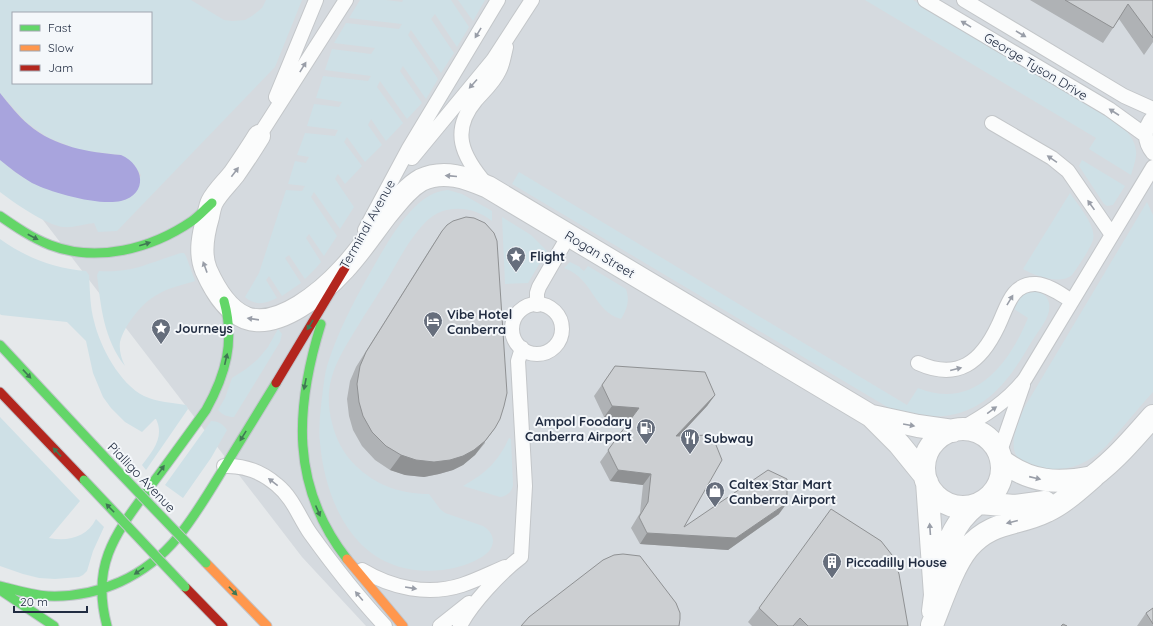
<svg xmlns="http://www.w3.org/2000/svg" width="1153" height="626" viewBox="0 0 1153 626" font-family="Quicksand,sans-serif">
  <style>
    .built { fill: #d5dadf; fill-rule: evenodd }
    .green { fill: #cee0e6; fill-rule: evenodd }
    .water { fill: #a8a4dd }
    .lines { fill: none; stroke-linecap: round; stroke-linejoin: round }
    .lane-casing { stroke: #c3c6c9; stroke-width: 16 }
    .street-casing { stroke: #c3c6c9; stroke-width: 24 }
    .fast-casing { stroke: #c1c5cb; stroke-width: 11 }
    .slow-casing { stroke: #c1c5cb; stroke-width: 11 }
    .jam-casing { stroke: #c1c5cb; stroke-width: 11 }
    .lane { stroke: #fbfcfc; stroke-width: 14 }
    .street { stroke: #fbfcfc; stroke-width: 22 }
    .fast { stroke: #63d668; stroke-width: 9 }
    .slow { stroke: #ff974d; stroke-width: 9 }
    .jam { stroke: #b3261e; stroke-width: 9 }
    .fast-bridge-casing { stroke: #c1c5cb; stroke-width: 11; stroke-linecap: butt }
    .fast-bridge { stroke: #63d668; stroke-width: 9 }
    .wall { fill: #afb2b5 }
    .shaded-wall { fill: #8f9193 }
    .building { fill: #cccfd2; stroke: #8f9193 }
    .oneway { fill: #999ea8 }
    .oneway2 { fill: #3f7853 }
    .labels { text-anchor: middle; stroke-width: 4; stroke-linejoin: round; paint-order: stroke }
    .street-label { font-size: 13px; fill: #212c41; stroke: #f4f7fa }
    .poi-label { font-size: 13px; font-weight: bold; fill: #212c41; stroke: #f4f7fa; text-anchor: start }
  </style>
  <rect width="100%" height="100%" fill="#e6e9eb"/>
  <!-- built -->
  <path class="built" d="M0,0H1153V626H366L302,557L0,164ZM13,13H151V83H13Z"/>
  <!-- green -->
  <path class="green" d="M0,0H191L224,20L232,21L245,20L252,16L262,8L266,0H302L275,67L117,231L98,232L94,223C84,224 73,228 63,227C46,225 13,202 0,192V160C11,169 22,178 35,184C52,192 119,212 132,195C136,190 138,181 141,175L135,166L121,155L79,150L47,137L26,122L0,93ZM13,13H151V83H13Z
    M360,0H386L402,2L403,0H451L469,27L457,47L435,14L431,19L454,53L441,73L411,30L408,35L438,79L426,99L403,66L400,71L422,103L407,119L380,81L377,87L403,123L386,141L371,119L368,125L382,145L365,162L347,137L344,142L362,166L345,184L338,174L335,179L354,207L340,229L314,192L311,197L337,236L324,256L309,234L306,238L321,262L316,268L305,279L289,255L285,258L301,283L282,296L269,276L266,280L277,298C265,304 255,306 245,297L259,273L286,190L302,191L305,186L288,184L295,161L306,163L309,157L297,155L305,133L335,136L338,130L307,126L314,104L339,107L342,102L316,98L323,76L368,81L371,76L325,70L332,49L371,54L375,48L334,43L346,23L399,29L402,24L349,18Z
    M458,0H485L473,21Z
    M865,0H913L1107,115C1118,123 1135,135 1136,151C1137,158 1133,168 1131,175L1089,149L1096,138Z
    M1082,160L1125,186L1113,205L1107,206L1104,204L1079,166Z
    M519,172L907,405L918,388C974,411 1009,364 1028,318L1014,309C1015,306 1016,301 1018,298C1026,287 1046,289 1049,303C1052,316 1038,331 1032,341C1007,384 980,421 924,416C912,415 900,411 889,408L512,184Z
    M448,190L462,194L492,211V221C477,209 456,205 438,213C417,223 399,260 387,280C377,296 366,312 356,329C337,360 322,384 332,423C336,439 343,453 355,465C375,485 400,494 429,494L440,509L445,513L483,526C488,529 492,533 493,540C493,549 487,554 480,558C455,573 415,575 389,563C344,544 324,489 320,443C318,425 321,407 323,389C324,382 325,373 327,366C339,327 359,292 379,257C393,234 417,191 448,190Z
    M1070,193C1077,204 1097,226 1093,240C1089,251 1079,265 1072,275C1061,285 1035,276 1023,269Z
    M1147,202L1153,215V392C1142,404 1132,416 1121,429C1112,439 1104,450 1093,457C1074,471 1046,473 1026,463C1021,460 1017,458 1015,453C1010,439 1019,421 1024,408Z
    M502,217L531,235L547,251L528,283L505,284Z
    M0,239C25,257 55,269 86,271L89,275C90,290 90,307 94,321C100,347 120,384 144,396C157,402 173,403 186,405L188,409L146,470L142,465C152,452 165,437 156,419H155L142,432L125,422L111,408L103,397L93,373L86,341L67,322L1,315L0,314Z
    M181,253H184L186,256L195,281C182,285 167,288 155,296C141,304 124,326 120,342C119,350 121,358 125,366C104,339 101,308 97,275L99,271C116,272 133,270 148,264C159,261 170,256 181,253Z
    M570,262L580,267V268L584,271L588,266L626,289C630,301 627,309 621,319C593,311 594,279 564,268Z
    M278,329L282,334L280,342L234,417C227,417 223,415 218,410L225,398L232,378L246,369L258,359L268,347Z
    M0,417L80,501L49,538C68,542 87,537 96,519L104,527L93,551L87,571L83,575L79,577L55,579L39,578L23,574L0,566Z
    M211,421C218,421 223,424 227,430L211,458L183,498L165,485Z
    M509,438L511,439L513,485C512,492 507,496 500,497L463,486C486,473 498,462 509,438Z"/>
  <!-- water -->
  <path class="water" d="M0,93C9,104 18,116 29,125C55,147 88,152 121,155C144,165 149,194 121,201C99,206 52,193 32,183C20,176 10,168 0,160Z"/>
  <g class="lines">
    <defs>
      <path id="lane" d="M925,0L1109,109L1145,135
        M964,0L1124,96L1153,109
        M276,97L316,0
        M1153,117C1143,128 1144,142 1153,153
        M992,123L1052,158L1068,171L1112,235
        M259,136L346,0
        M412,158L493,60L532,0
        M486,184C462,156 450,131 476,100C484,91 494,82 499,71C503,64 504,55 506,47
        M365,230L409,148L498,0
        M512 329a25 25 0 1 1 50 0a25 25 0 1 1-50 0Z
        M537,305V293L539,287L569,235
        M918,363C958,381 981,362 998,326C1007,308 1011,283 1036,284C1049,285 1062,295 1072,301
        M959,430C984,416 1007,402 1025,379L1153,167
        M999,454L1023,385
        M224,466C245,465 262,472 277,485C293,498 299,517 310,533C333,565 358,597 385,626
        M362,570C392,588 428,596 462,585C477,580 491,573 505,567
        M440,626L469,603
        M460,626C471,604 501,572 521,557L525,486L518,361L522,348"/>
      <path id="street" d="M259,136C251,149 243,161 234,174C227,183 217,192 212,202C210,206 209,212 208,217C203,234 199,253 206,270C214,288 226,310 246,318C279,330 324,291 344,269C360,252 373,232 387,214C397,202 407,188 421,180C444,169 467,178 488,187L871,416L899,444L925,476
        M872,416L918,426L953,431
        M924 468a39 39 0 1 1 78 0a39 39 0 1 1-78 0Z
        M1001,460C1030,483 1058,484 1093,477
        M927,482L935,595L933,611
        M1081,485C1111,465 1130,442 1153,416
        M980,503L1014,506L1045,502
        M940,575C946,547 952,524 976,505
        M932,625C941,603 953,566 968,548C992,520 1017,526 1047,511C1064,503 1079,489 1093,477"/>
      <path id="fast" d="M0,216C16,227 32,238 50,245C97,263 151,249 192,221C199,216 205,209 212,203
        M321,324C295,408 290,486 347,559
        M0,345L114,467
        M0,586C16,590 31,595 48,596C99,598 146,576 178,537C195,516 208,494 222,471C240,442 258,412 276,383
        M3,592L54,626
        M107,626C90,563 117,532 152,484C170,460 188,435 206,410C226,374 235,341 224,301"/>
      <path id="slow" d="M347,559L403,626
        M206,563L267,626"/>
      <path id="jam" d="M276,383L345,268
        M0,392L84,480
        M185,587L223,626"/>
    </defs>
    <!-- lane casing -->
    <use href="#lane" class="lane-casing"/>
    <!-- street casing -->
    <use href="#street" class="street-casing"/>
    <!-- fast casing -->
    <use href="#fast" class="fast-casing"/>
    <!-- slow casing -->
    <use href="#slow" class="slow-casing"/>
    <!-- jam casing -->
    <use href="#jam" class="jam-casing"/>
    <!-- lane -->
    <use href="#lane" class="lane"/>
    <!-- street -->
    <use href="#street" class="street"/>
    <!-- fast -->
    <use href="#fast" class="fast"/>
    <!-- slow -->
    <use href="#slow" class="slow"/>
    <!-- jam -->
    <use href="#jam" class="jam"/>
    <defs>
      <path id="fast-bridge" d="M114,467L206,563
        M84,480L185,587"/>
    </defs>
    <!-- fast-bridge casing -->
    <use href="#fast-bridge" class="fast-bridge-casing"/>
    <!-- fast-bridge -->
    <use href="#fast-bridge" class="fast-bridge"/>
  </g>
  <!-- wall -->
  <path class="wall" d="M1030,0H1153V42L1144,55L1119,19L1103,43Z
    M442,231L485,443L475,455L463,465L453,470L439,474L424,477L405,475L390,470L375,460L362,446L353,430L349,416L347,399L350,381L356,367L432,246Z
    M615,366L715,395L707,406L679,436L684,527L779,514L728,550L640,544L631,528L640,513L643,485L610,481L600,462L631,419L604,417L594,396Z
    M759,608L908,626H752L748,622Z
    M1153,608V626H1137L1146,613Z"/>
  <!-- shaded-wall -->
  <path class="shaded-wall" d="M715,395L707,406L668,448L676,436Z
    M612,406L639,408L631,419L604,417Z
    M495,428L475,455L463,465L453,470L439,474L424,477L405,475L390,470L401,455Z
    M618,470L651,474L643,485L610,481Z
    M787,503L779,514L728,550L640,544L647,533L736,538Z"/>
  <!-- building -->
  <path class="building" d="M1065,0H1153V38L1128,4L1113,28Z
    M466,217L474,218L485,223L494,233L497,241L507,393L504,406L500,419L495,428L485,441L474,450L463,456L450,460L434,462L416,460L401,455L386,446L372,432L363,416L359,402L357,384L360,366L366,352L442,231L447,225L453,221Z
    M615,366L705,372L715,395L676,436L712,435L722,460L684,527L768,470L787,479V503L736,538L647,533L639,517L648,502L651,474L618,470L608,450L639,408L612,406L602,385Z
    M831,509L881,541L892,555L899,574L908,626H808L800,618L793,626H778L759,608Z
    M623,554L640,556L676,603L680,613V619L679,626H521L529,617L603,560L614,555Z
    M1153,608V624L1146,613Z
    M1063,624L1067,626H1061Z"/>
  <!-- one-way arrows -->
  <defs><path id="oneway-solid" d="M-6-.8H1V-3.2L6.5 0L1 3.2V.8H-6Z"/></defs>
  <g class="oneway">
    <use href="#oneway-solid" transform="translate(966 24) rotate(-149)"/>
    <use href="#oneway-solid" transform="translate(478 33) rotate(121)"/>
    <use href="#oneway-solid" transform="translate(1021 34) rotate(31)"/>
    <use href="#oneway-solid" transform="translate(303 67) rotate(-58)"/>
    <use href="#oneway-solid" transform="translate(473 84) rotate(132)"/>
    <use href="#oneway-solid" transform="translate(1114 112) rotate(-147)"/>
    <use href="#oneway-solid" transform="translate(1052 159) rotate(-146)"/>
    <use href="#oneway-solid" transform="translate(235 172) rotate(-53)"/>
    <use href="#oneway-solid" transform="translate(451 176) rotate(-175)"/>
    <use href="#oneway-solid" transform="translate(1091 205) rotate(-125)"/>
    <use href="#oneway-solid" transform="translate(205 267) rotate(-110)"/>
    <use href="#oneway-solid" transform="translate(1010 300) rotate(-59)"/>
    <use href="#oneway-solid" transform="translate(253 319) rotate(-172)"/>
    <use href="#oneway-solid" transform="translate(956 369) rotate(-14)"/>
    <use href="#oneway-solid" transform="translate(992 410) rotate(-36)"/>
    <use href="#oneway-solid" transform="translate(909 425) rotate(10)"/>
    <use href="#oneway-solid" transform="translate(1035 478) rotate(13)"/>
    <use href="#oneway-solid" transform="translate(273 482) rotate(-142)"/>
    <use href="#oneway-solid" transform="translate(1012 522) rotate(166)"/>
    <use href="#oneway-solid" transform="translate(930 529) rotate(-94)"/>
    <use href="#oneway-solid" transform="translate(411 588) rotate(9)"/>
    <use href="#oneway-solid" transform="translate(359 596) rotate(-130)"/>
  </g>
  <g class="oneway2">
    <use href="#oneway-solid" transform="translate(33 237) rotate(28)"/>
    <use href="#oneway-solid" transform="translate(145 244) rotate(-17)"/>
    <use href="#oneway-solid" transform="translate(310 325) rotate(121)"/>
    <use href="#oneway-solid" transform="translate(226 359) rotate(-77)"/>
    <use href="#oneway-solid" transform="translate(27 374) rotate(47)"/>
    <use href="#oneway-solid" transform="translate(305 384) rotate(101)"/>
    <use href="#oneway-solid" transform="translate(243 436) rotate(122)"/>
    <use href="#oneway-solid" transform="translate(57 452) rotate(-133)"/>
    <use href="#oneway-solid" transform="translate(161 470) rotate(-54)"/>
    <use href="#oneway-solid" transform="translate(110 508) rotate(-134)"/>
    <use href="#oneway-solid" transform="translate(318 511) rotate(67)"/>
    <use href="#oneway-solid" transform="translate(139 571) rotate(145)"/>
    <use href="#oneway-solid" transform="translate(233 591) rotate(46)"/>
  </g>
  <!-- icons -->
  <defs>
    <symbol id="sight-pin" viewBox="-11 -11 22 30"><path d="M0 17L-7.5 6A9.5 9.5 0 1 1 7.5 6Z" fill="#666e7c" stroke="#f4f7fa"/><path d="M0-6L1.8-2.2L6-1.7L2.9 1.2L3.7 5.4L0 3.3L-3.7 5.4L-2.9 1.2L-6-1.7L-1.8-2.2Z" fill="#fff"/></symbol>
    <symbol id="hotel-pin" viewBox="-11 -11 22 30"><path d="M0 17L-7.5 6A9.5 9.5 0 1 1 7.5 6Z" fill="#666e7c" stroke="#f4f7fa"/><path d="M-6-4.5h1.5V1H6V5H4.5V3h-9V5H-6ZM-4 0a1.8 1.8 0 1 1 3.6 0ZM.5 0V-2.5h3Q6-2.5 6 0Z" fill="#fff"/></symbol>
    <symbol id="fuel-pin" viewBox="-11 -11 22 30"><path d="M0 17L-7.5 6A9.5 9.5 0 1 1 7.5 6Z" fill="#666e7c" stroke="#f4f7fa"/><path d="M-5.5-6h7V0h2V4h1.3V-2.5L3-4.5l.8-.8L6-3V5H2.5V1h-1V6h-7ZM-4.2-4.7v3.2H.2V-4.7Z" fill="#fff"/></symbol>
    <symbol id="restaurant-pin" viewBox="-11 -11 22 30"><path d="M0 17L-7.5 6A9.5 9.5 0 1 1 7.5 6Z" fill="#666e7c" stroke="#f4f7fa"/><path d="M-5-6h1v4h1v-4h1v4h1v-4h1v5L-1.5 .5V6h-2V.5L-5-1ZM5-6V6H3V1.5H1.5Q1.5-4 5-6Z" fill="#fff"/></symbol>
    <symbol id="shop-pin" viewBox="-11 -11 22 30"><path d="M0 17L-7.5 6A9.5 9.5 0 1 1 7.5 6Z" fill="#666e7c" stroke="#f4f7fa"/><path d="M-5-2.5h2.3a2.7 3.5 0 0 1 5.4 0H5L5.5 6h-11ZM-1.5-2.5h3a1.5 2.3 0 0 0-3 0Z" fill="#fff"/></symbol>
    <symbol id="building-pin" viewBox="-11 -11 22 30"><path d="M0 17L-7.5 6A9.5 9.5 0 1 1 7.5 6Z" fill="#666e7c" stroke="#f4f7fa"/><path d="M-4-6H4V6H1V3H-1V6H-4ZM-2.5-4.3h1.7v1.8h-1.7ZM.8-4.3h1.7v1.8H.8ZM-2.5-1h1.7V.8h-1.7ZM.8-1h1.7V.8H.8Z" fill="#fff"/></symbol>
  </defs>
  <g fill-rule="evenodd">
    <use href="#sight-pin" x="505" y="245" width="22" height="30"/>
    <use href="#hotel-pin" x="422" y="310" width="22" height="30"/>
    <use href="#sight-pin" x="150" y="317" width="22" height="30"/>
    <use href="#fuel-pin" x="635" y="417" width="22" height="30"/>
    <use href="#restaurant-pin" x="679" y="427" width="22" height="30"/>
    <use href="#shop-pin" x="704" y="480" width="22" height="30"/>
    <use href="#building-pin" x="821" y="551" width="22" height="30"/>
  </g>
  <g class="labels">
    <!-- street labels -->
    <g class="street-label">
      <text transform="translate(1036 66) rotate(31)" y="5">George Tyson Drive</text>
      <text transform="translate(367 224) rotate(-61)" y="5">Terminal Avenue</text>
      <text transform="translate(600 254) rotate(31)" y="5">Rogan Street</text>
      <text transform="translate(142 477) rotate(46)" y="5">Pialligo Avenue</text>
    </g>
    <!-- poi labels -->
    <g class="poi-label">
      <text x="530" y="261">Flight</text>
      <text x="447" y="319">Vibe Hotel<tspan x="447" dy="15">Canberra</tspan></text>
      <text x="175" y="333">Journeys</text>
      <text x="632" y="426" text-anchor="end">Ampol Foodary<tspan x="632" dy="15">Canberra Airport</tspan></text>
      <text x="704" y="443">Subway</text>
      <text x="729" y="489">Caltex Star Mart<tspan x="729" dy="15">Canberra Airport</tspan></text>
      <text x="846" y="567">Piccadilly House</text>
    </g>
  </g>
  <!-- legend -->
  <rect x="12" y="12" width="140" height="72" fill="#f4f7fa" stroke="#a0a6b0"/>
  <rect x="20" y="25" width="20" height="6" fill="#63d668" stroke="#a0a6b0"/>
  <text x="48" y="32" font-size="12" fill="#212c41">Fast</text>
  <rect x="20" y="45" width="20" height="6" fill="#ff974d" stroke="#a0a6b0"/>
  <text x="48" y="52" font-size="12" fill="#212c41">Slow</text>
  <rect x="20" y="65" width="20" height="6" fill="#b3261e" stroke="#a0a6b0"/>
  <text x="48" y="72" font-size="12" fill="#212c41">Jam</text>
  <!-- scale -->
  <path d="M14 606v6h73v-6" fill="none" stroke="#212c41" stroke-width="2"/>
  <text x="20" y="606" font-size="12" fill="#212c41" stroke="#f4f7fa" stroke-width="3" paint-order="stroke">20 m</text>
</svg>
